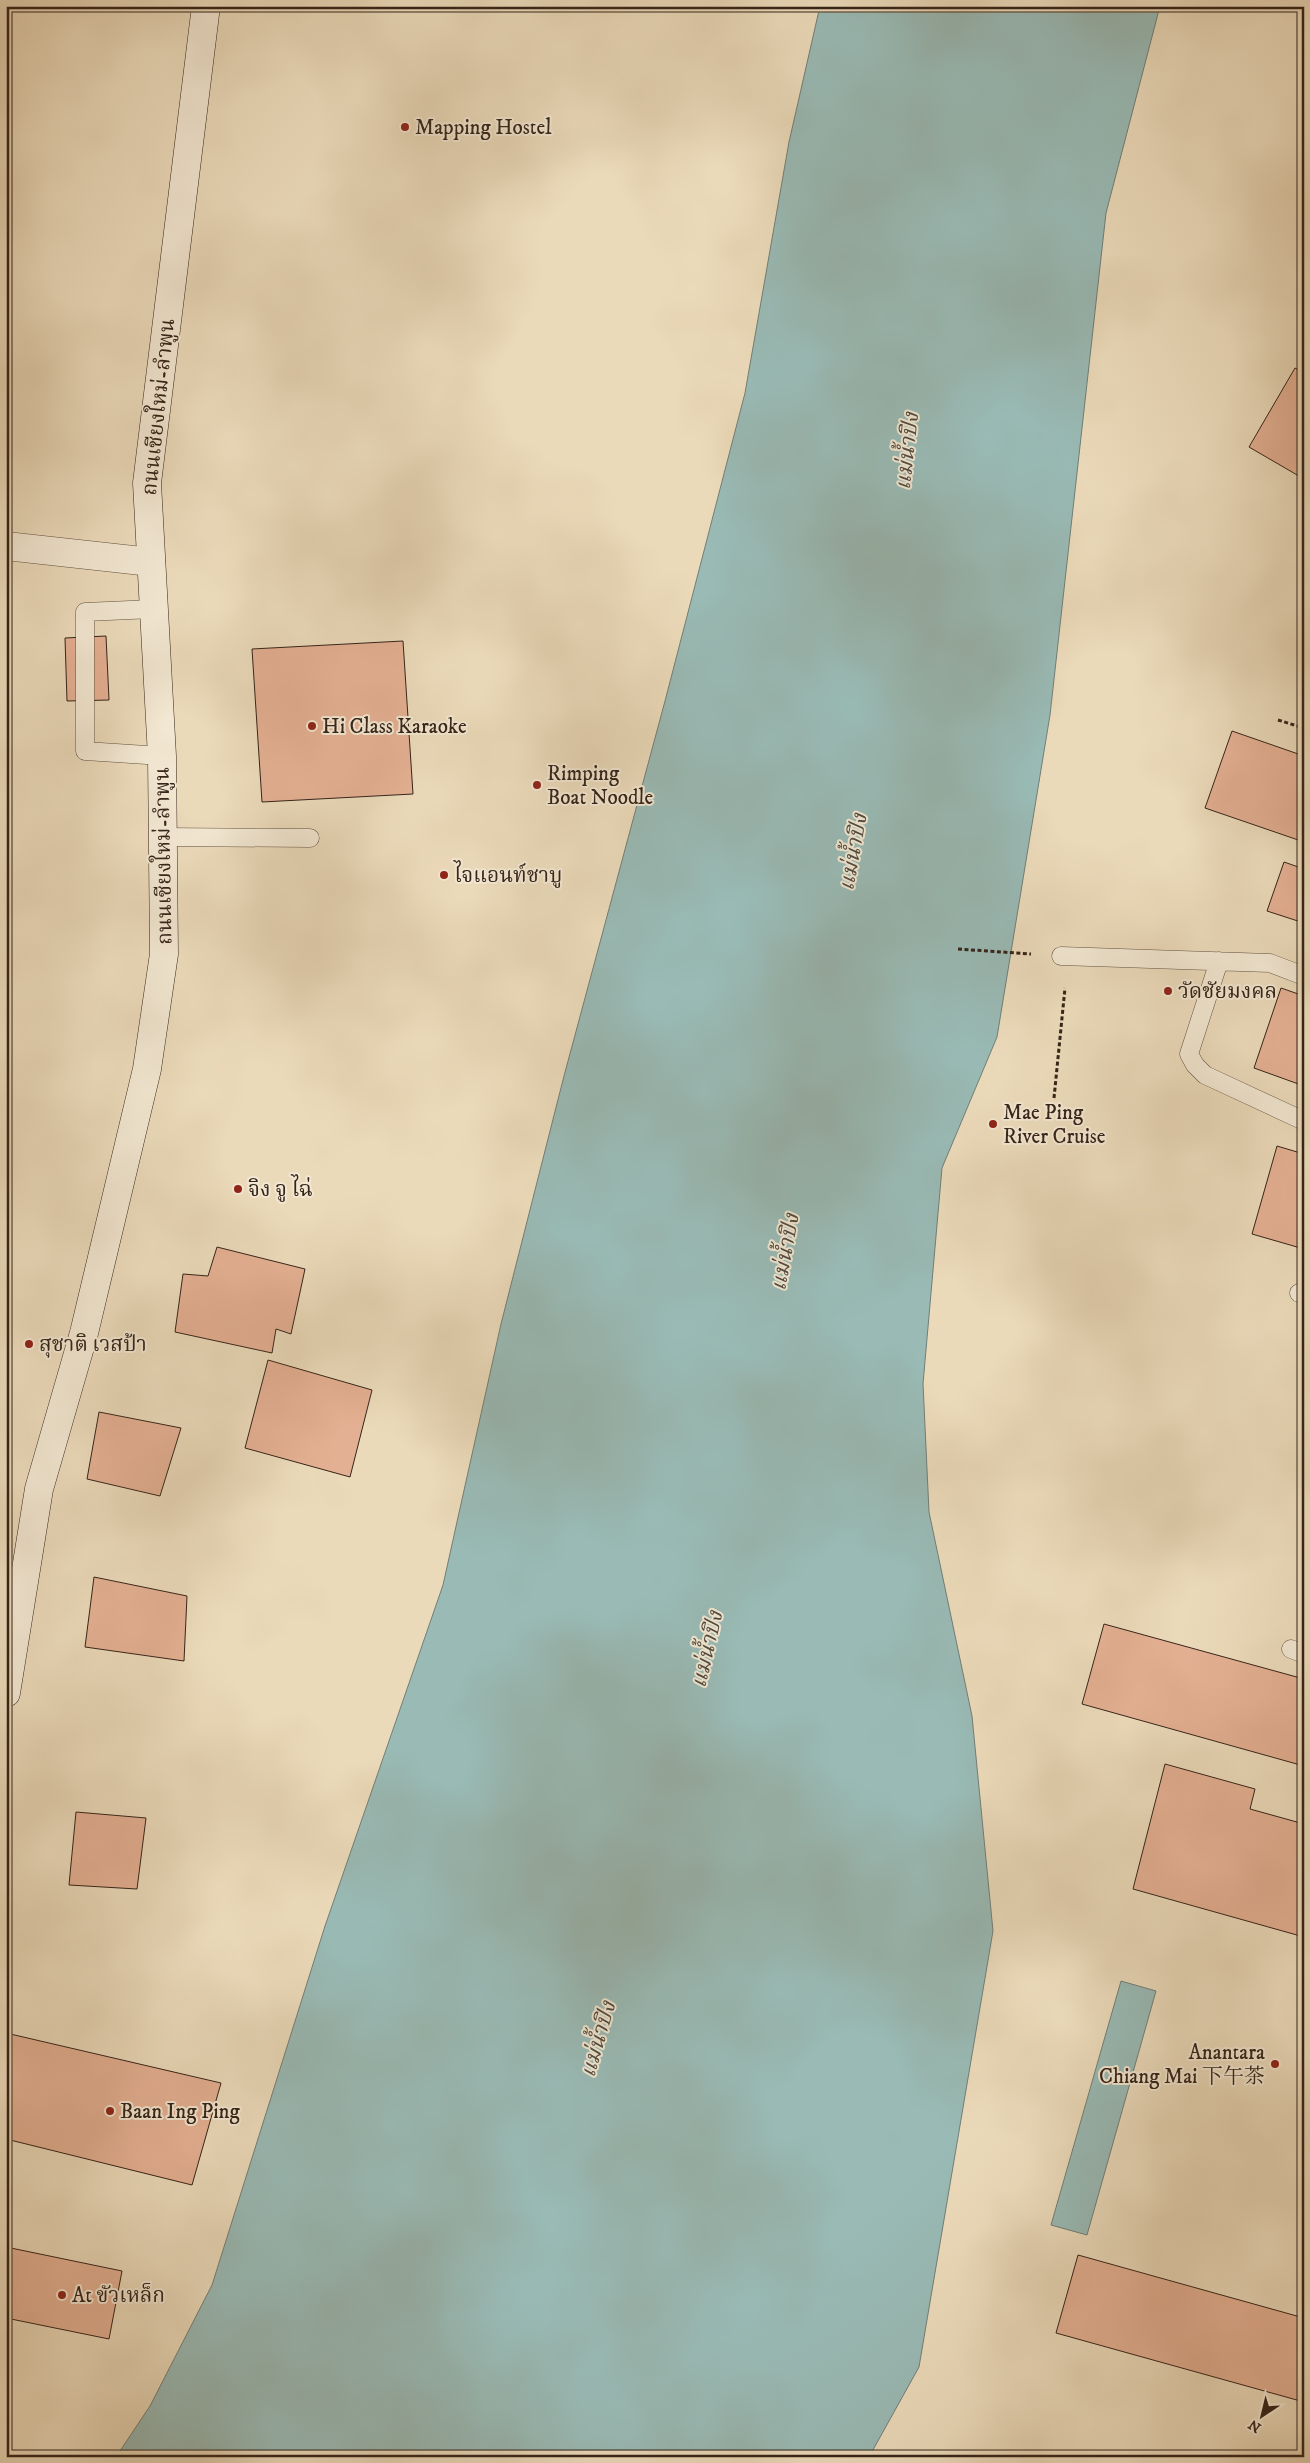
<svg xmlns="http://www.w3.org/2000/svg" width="1310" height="2463" viewBox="0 0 1310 2463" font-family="'IM FELL DW Pica','Noto Serif SC','Noto Serif Thai',serif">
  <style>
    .water { fill: #99bab5; stroke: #717e77 }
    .building { fill: #e4b093; stroke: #352419 }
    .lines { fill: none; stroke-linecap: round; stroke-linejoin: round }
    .lane-casing { stroke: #625241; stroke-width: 19 }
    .street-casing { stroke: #625241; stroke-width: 29 }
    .secondary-casing { stroke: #352419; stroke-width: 29 }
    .path { stroke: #352419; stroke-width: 3; stroke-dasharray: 4 2.5; stroke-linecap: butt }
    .lane { stroke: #f2e7d2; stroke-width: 18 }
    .street { stroke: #f2e7d2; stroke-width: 28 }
    .secondary { stroke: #f2e7d2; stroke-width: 28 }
    .poi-dot { fill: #8f2418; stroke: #f2e7d2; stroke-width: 2 }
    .labels { text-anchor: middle; stroke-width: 4; stroke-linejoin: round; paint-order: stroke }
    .poi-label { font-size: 21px; fill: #352419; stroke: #f2e7d2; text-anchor: start }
    .street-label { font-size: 21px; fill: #352419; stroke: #f2e7d2 }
    .water-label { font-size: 22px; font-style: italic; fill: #4e4a40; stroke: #f2e7d2 }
  </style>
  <rect width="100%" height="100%" fill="#ebdaba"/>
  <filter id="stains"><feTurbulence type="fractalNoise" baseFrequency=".004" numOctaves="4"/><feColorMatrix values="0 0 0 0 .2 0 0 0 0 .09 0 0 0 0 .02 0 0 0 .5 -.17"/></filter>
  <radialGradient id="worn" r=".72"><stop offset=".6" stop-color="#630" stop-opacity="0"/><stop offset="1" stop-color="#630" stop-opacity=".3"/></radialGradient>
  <!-- water -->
  <path class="water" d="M820,6H1160L1106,213L1050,715L997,1037L942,1168L923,1384L929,1512L972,1716L993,1931L919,2367L869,2457H116L150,2406L212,2285L325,1926L443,1585L501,1324L564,1076L665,701L745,393L789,142Z
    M1121,1981L1156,1991L1087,2235L1051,2225Z"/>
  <!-- building -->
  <path class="building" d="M1295,368L1304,373V479L1249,447Z
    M106,636L109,700L67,701L65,638Z
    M403,641L413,794L262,802L252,649Z
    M1232,731L1304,756V842L1205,808Z
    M1284,862L1304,869V923L1267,911Z
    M1281,988L1304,996V1086L1254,1068Z
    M1277,1146L1304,1154V1249L1252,1234Z
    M217,1247L305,1269L291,1334L276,1329L272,1353L175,1332L183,1274L208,1276Z
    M268,1360L372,1390L350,1477L245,1448Z
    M99,1412L181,1428L160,1496L87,1479Z
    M94,1577L187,1596L184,1661L85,1647Z
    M1104,1624L1304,1679V1766L1082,1704Z
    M1165,1764L1255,1789L1250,1809L1304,1824V1937L1133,1889Z
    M76,1812L146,1818L137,1889L69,1885Z
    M6,2033L221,2083L192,2185L6,2139Z
    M6,2247L122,2271L109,2339L6,2318Z
    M1078,2255L1304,2318V2402L1056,2333Z"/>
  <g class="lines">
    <defs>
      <path id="lane" d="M153,609L85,612V751L162,756
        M163,837L310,838
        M1061,956L1270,963L1304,976
        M1219,961L1189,1054L1195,1065L1205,1075L1304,1121
        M1299,1293L1304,1294
        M1291,1649L1304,1654"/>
      <path id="street" d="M6,546L151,562"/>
      <path id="secondary" d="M6,1693L39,1489L84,1333L147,1069L164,954L162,756L147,483L206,6"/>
    </defs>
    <!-- lane casing -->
    <use href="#lane" class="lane-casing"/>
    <!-- street casing -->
    <use href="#street" class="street-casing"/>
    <!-- secondary casing -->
    <use href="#secondary" class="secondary-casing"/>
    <!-- path -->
    <path class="path" d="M1278,720L1304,728
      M958,949L1031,954
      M1054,1098L1065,988"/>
    <!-- lane -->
    <use href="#lane" class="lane"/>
    <!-- street -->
    <use href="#street" class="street"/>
    <!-- secondary -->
    <use href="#secondary" class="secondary"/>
  </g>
  <!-- markers -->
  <g class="poi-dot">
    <circle cx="405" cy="127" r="5"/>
    <circle cx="312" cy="726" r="5"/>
    <circle cx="537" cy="785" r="5"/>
    <circle cx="444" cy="875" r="5"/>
    <circle cx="1168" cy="991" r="5"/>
    <circle cx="993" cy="1124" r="5"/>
    <circle cx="238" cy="1189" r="5"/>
    <circle cx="29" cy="1344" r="5"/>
    <circle cx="1275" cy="2064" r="5"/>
    <circle cx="110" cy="2111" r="5"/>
    <circle cx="62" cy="2295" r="5"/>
  </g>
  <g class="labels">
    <!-- poi labels -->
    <g class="poi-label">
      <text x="415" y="134">Mapping Hostel</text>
      <text x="322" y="733">Hi Class Karaoke</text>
      <text x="547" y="780">Rimping<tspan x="547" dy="24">Boat Noodle</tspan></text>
      <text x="454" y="882">ไจแอนท์ชาบู</text>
      <text x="1178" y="998">วัดชัยมงคล</text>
      <text x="1003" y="1119">Mae Ping<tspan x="1003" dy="24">River Cruise</tspan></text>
      <text x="248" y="1196">จิง จู ไฉ่</text>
      <text x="39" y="1351">สุชาติ เวสป้า</text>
      <text x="1265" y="2059" text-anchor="end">Anantara<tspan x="1265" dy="24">Chiang Mai 下午茶</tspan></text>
      <text x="120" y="2118">Baan Ing Ping</text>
      <text x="72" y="2302">At ขัวเหล็ก</text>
    </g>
    <!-- street labels -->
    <g class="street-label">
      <text transform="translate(158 407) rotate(-84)" y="7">ถนนเชียงใหม่-ลำพูน</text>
      <text transform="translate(163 856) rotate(-91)" y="7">ถนนเชียงใหม่-ลำพูน</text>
    </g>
    <!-- water labels -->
    <g class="water-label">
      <text transform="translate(906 451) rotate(-84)" y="8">แม่น้ำปิง</text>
      <text transform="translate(852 852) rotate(-80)" y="8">แม่น้ำปิง</text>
      <text transform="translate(784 1252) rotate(-80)" y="8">แม่น้ำปิง</text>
      <text transform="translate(706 1649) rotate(-77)" y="8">แม่น้ำปิง</text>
      <text transform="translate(597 2039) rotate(-74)" y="8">แม่น้ำปิง</text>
    </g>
  </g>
  <!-- margin -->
  <rect width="1310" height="2463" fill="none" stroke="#ebdaba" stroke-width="25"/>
  <rect x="8" y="8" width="1295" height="2448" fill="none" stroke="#352419" stroke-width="2.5"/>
  <rect x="12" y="12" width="1285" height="2438" fill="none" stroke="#352419"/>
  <!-- north arrow -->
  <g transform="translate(1262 2416) rotate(215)" stroke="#f2e7d2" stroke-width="4" paint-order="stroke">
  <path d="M0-4L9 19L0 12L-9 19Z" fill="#352419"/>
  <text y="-8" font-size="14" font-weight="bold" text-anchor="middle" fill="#352419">N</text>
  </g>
  <rect width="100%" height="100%" filter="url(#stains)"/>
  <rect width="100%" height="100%" fill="url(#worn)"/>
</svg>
